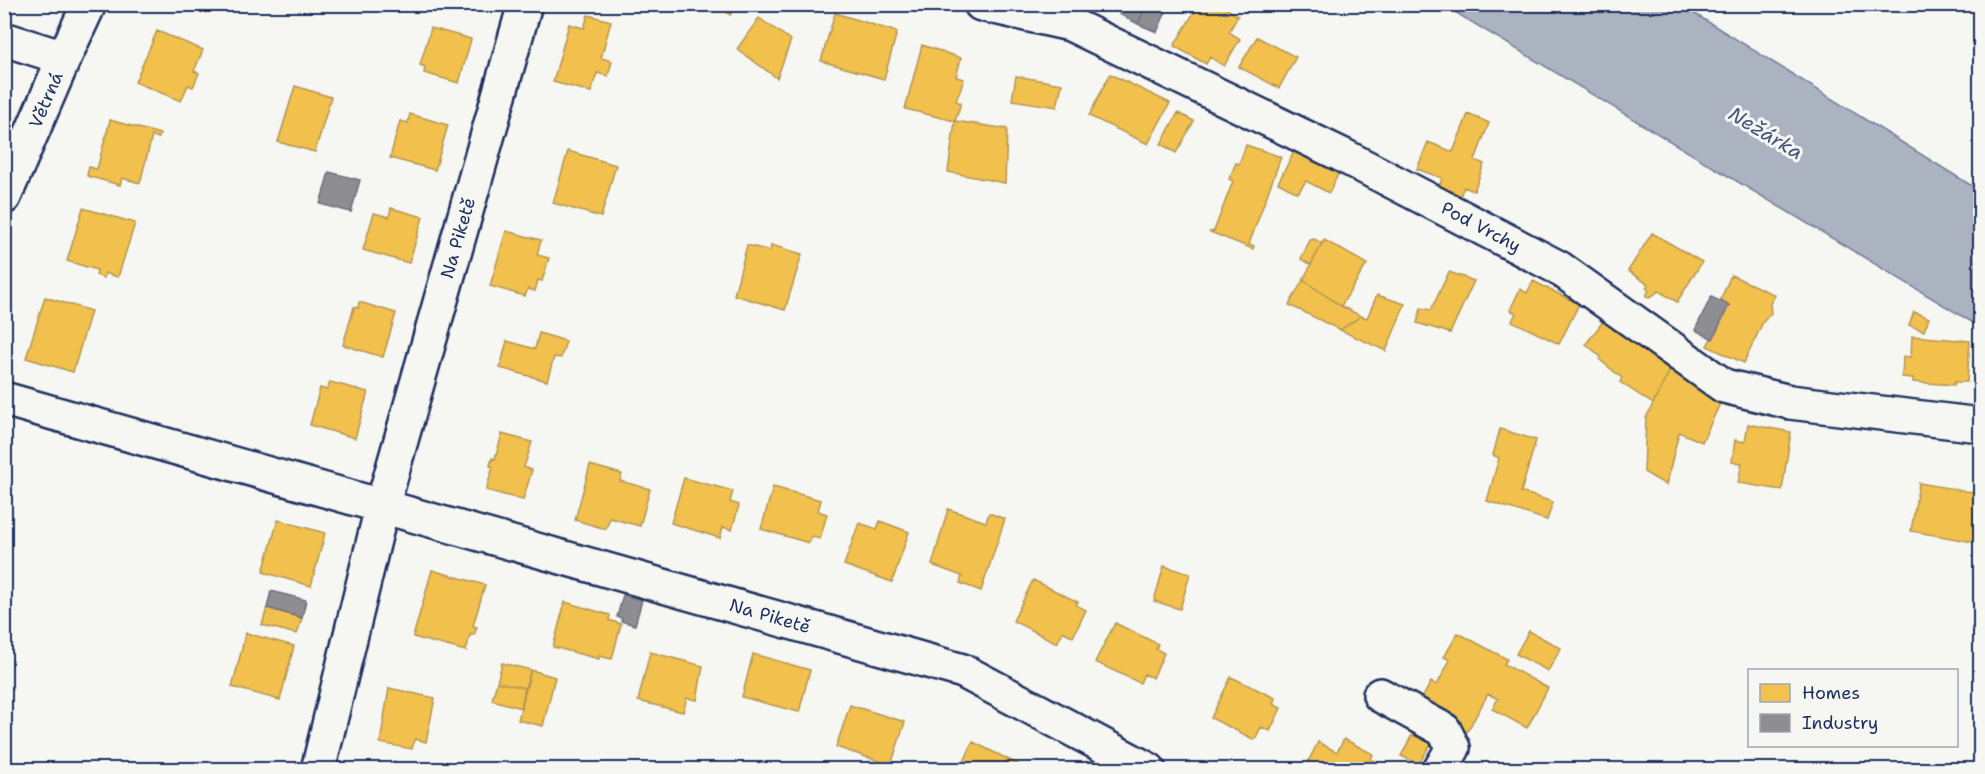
<svg xmlns="http://www.w3.org/2000/svg" width="1985" height="774" viewBox="0 0 1985 774" font-family="'Shantell Sans',sans-serif">
  <style>
    .water { fill: #abb2c0; stroke: #717e99; stroke-width: 1.5 }
    .homes { fill: #f2c14e; stroke: #b29553; stroke-width: 1.5 }
    .industry { fill: #8d8d92; stroke: #6b7182; stroke-width: 1.5 }
    .lines { fill: none; stroke-linecap: round; stroke-linejoin: round }
    .minor-casing { stroke: #1b2f5e; stroke-width: 38 }
    .minor { stroke: #f6f6f2; stroke-width: 33 }
    .labels { text-anchor: middle; stroke-width: 6; stroke-linejoin: round; paint-order: stroke }
    .street-label { font-size: 18px; fill: #1b2f5e; stroke: #f6f6f2 }
    .water-label { font-size: 20px; font-style: italic; fill: #46567b; stroke: #f6f6f2 }
  </style>
  <rect width="100%" height="100%" fill="#f6f6f2"/>
  <filter id="ink" filterUnits="userSpaceOnUse"><feTurbulence type="fractalNoise" baseFrequency=".0167" numOctaves="2"/><feDisplacementMap in="SourceGraphic" scale="12" xChannelSelector="R" yChannelSelector="G"/><feConvolveMatrix kernelMatrix="1 2 1 2 8 2 1 2 1" color-interpolation-filters="sRGB"/></filter>
  <g filter="url(#ink)">
    <!-- water -->
    <path class="water" d="M1443,5H1681L1980,191V327Z"/>
    <!-- homes -->
    <path class="homes" d="M719,4H738L730,15Z
      M1199,4H1219L1238,16L1229,32L1240,39L1224,66L1210,57L1206,64L1174,46Z
      M835,13L897,32L884,79L821,61Z
      M588,15L611,21L601,58L612,61L608,76L597,73L591,92L553,82L569,24L584,28Z
      M759,18L791,40L777,78L737,49Z
      M431,28L471,39L459,83L424,73L425,67L420,65Z
      M157,31L203,50L194,71L199,73L193,87L188,85L181,101L135,82Z
      M1257,37L1296,57L1279,88L1239,67Z
      M922,45L961,58L956,77L964,79L956,101L961,103L955,121L905,109Z
      M1110,74L1170,103L1148,144L1089,116Z
      M1016,76L1062,84L1057,107L1012,100Z
      M295,86L331,97L315,152L278,142Z
      M1178,113L1194,121L1176,153L1161,144Z
      M410,114L448,125L435,170L390,158L400,121L408,123Z
      M1468,114L1489,123L1475,160L1484,164L1474,191L1464,187L1460,196L1439,187L1442,178L1417,169L1428,142L1453,152Z
      M110,120L160,134L159,138L152,136L140,183L122,178L120,185L87,176L89,167L97,169Z
      M955,121L1007,129L1005,183L948,172Z
      M1246,145L1281,157L1249,244L1254,246L1253,249L1210,232L1214,231L1233,181L1229,179L1236,163L1239,164Z
      M1297,146L1341,168L1329,193L1306,181L1298,193L1278,183Z
      M568,151L616,165L601,217L553,203Z
      M83,208L135,223L118,277L105,273L104,278L96,275L97,270L67,261Z
      M391,208L423,217L409,263L363,250L374,213L389,217Z
      M506,231L541,240L537,255L549,258L542,281L538,280L535,291L528,289L525,296L490,286Z
      M1652,233L1702,262L1677,302L1659,291L1649,298L1646,296L1649,290L1646,288L1648,284L1628,271Z
      M1314,239L1322,243L1311,265L1301,259L1310,240Z
      M1324,240L1367,264L1341,306L1303,280Z
      M747,245L770,251L771,245L802,254L785,310L734,295Z
      M1449,272L1474,281L1450,333L1417,323L1421,308L1431,310Z
      M1731,275L1775,295L1770,304L1771,313L1763,322L1744,363L1707,346L1729,305L1720,301Z
      M1303,280L1341,306L1361,316L1340,330L1289,305Z
      M1533,281L1579,304L1559,344L1512,321L1516,313L1510,310L1520,289L1527,293Z
      M1377,295L1405,304L1386,351L1340,330L1361,316L1367,318Z
      M45,297L91,311L73,372L26,358Z
      M359,302L396,313L383,357L343,345L354,307L358,308Z
      M1914,312L1929,318L1924,331L1909,325Z
      M1604,320L1670,370L1653,404L1620,382L1622,378L1600,360L1601,357L1586,344Z
      M539,333L566,341L561,358L554,357L547,381L500,368L507,341L535,349Z
      M1912,336L1970,341L1967,382H1955L1954,385L1913,382V378L1902,377L1903,356L1911,357Z
      M1671,368L1724,395L1702,442L1679,432L1666,485L1644,472L1646,418Z
      M330,382L368,392L355,438L310,425L320,388L327,390Z
      M1748,424L1791,432L1782,490L1738,483L1742,463L1732,462L1735,440L1745,442Z
      M1500,429L1536,440L1521,492L1553,502L1547,520L1487,501L1499,458L1493,455Z
      M502,434L532,442L524,467L532,470L523,500L486,490L493,467L490,466L492,458L495,459Z
      M590,465L622,474L620,481L650,489L640,526L610,518L606,529L575,520Z
      M684,478L733,491L730,502L739,505L732,530L723,527L720,538L671,523Z
      M1919,483L1978,493L1974,517L1980,518V543L1911,531Z
      M773,487L821,500L818,511L827,514L820,539L811,536L809,543L761,529Z
      M948,509L986,522L989,513L1005,519L981,591L960,583L962,576L932,565Z
      M278,520L325,533L311,586L263,572Z
      M880,521L909,532L892,582L844,565L859,523L877,529Z
      M1164,566L1190,574L1180,609L1154,601Z
      M432,570L485,585L473,626L477,627L474,635H470L466,651L413,637Z
      M1033,580L1078,602L1076,605L1086,610L1073,637L1063,631L1057,643L1013,621Z
      M565,602L610,615L609,620L621,624L612,659L599,656V659L553,647Z
      M267,608L302,618L297,634L262,625Z
      M1115,623L1158,644L1156,649L1164,653L1153,678L1144,674L1140,683L1095,662Z
      M1529,631L1561,648L1548,671L1516,654Z
      M246,633L294,646L280,700L232,687Z
      M1458,633L1507,659L1504,664L1548,688L1527,728L1492,709L1498,699L1488,694L1467,732L1418,706L1431,682L1437,685L1450,660L1444,657Z
      M650,652L703,666L697,700L687,698L683,712L638,701Z
      M753,654L810,670L799,712L742,697Z
      M502,663L531,670L525,688L497,682Z
      M531,670L555,677L543,726L518,720Z
      M1231,677L1275,698L1273,704L1281,708L1270,731L1261,727L1255,740L1211,718Z
      M497,682L525,688L521,708L492,700Z
      M389,688L435,698L426,742L415,739L412,749L380,743Z
      M850,705L905,722L891,765L836,747Z
      M1412,735L1431,743L1419,764L1401,756Z
      M1344,739L1373,754L1371,759L1387,767L1386,770H1304L1318,742L1337,752Z
      M973,742L1030,770H960Z"/>
    <!-- industry -->
    <path class="industry" d="M1123,4H1147L1138,24L1119,14Z
      M1147,4L1168,7L1157,32L1138,24Z
      M329,172L360,180L351,212L320,204Z
      M1711,297L1729,305L1713,339L1695,330Z
      M271,591L306,600L302,618L267,608Z
      M623,595L642,600L635,625L621,621L622,618L617,617Z"/>
    <g class="lines">
      <defs>
        <path id="minor" d="M981,4L1070,24L1342,155L1559,268L1724,386L1790,402L1980,425
          M4,39L64,58
          M4,197L64,58L89,4
          M4,399L963,671L1149,770
          M1380,695L1444,730L1453,748L1440,770
          M318,770L382,507L525,4"/>
      </defs>
      <!-- minor casing -->
      <use href="#minor" class="minor-casing"/>
      <!-- minor -->
      <use href="#minor" class="minor"/>
    </g>
  </g>
  <g class="labels">
    <!-- street labels -->
    <g class="street-label">
      <text transform="translate(46 100) rotate(-67)" y="6">Větrná</text>
      <text transform="translate(1481 227) rotate(28)" y="6">Pod Vrchy</text>
      <text transform="translate(458 238) rotate(-74)" y="6">Na Piketě</text>
      <text transform="translate(770 616) rotate(16)" y="6">Na Piketě</text>
    </g>
    <!-- water labels -->
    <g class="water-label">
      <text transform="translate(1766 133) rotate(31)" y="7">Nežárka</text>
    </g>
  </g>
  <!-- margin -->
  <rect width="1985" height="774" fill="none" stroke="#f6f6f2" stroke-width="24"/>
  <rect x="12" y="12" width="1961" height="750" fill="none" stroke="#1b2f5e" stroke-width="2" filter="url(#ink)"/>
  <!-- legend -->
  <rect x="1748" y="669" width="210" height="78" fill="#f6f6f2" stroke="#9ea6b7" stroke-width="1.5"/>
  <rect x="1760" y="684" width="30" height="18" fill="#f2c14e" stroke="#9ea6b7" stroke-width="1.5"/>
  <text x="1802" y="699" font-size="18" fill="#1b2f5e">Homes</text>
  <rect x="1760" y="714" width="30" height="18" fill="#8d8d92" stroke="#9ea6b7" stroke-width="1.5"/>
  <text x="1802" y="729" font-size="18" fill="#1b2f5e">Industry</text>
</svg>
